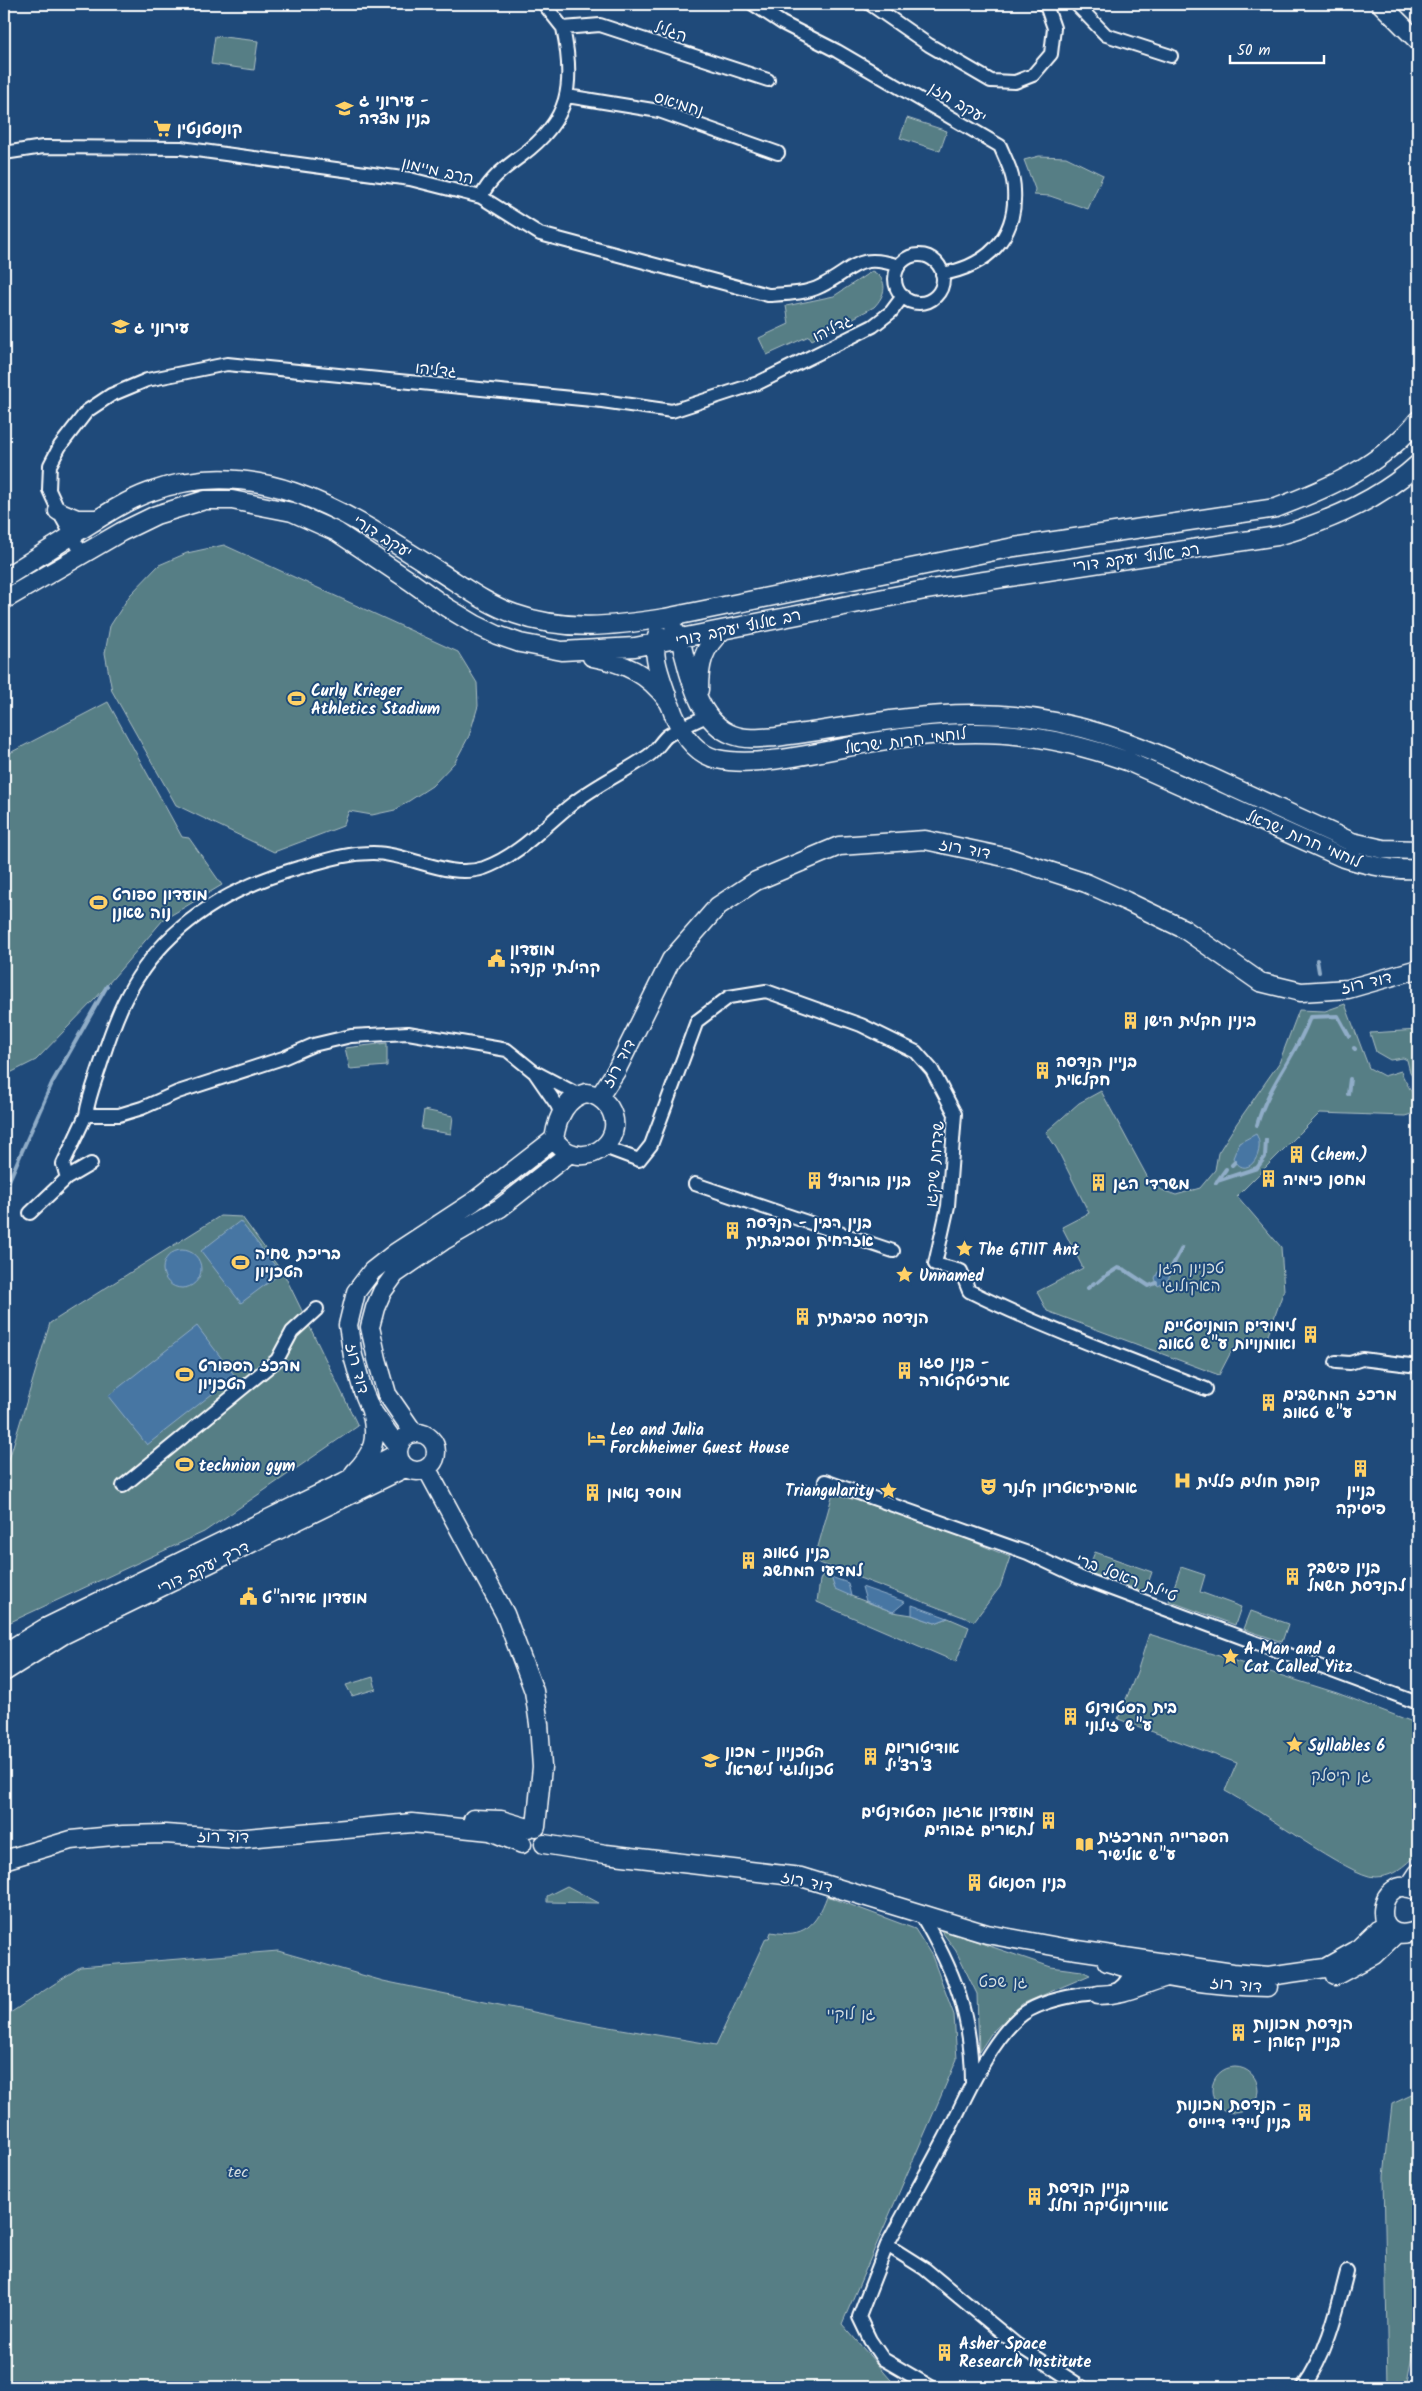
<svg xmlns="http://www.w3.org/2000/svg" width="1422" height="2391" viewBox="0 0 1422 2391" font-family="Kalam,'Playpen Sans Hebrew',sans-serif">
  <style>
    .green { fill: #577e85; stroke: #abbec2 }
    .water { fill: #4676a3; stroke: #90adc8 }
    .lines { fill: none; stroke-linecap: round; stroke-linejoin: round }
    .stream { stroke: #90adc8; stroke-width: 4 }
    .street-casing { stroke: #fff; stroke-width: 16 }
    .secondary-casing { stroke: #fff; stroke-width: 21 }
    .street { stroke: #1f4a7a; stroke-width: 12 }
    .secondary { stroke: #1f4a7a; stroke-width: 18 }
    .labels { text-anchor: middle; stroke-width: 4; stroke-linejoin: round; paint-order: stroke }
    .street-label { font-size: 16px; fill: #fff; stroke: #1f4a7a }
    .poi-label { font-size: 16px; font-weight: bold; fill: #fff; stroke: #1f4a7a; text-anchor: start }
    .park-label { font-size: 16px; fill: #d5dfe0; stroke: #1f4a7a }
  </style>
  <rect width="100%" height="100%" fill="#1f4a7a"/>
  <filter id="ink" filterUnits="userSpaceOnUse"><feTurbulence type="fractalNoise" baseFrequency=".02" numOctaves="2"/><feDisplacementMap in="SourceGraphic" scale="10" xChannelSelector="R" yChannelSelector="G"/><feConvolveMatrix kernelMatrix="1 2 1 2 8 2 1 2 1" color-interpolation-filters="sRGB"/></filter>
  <g filter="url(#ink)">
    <!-- green -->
    <path class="green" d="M215,36L258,41L254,70L211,64Z
      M907,118L947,131L940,151L900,138Z
      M1039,156L1066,157L1103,175L1088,209L1050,196L1034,195L1035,189L1024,160Z
      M872,271C890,280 885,296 874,307L812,340L809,336L767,355L759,338L789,324L786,306L834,296Z
      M224,545L458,652L477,683L478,706L469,736L455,762L432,786L395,810L372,815L349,811L343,826L274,852L176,805L112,691L105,653L110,626L130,595L159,565L187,553Z
      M108,702L182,837L189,838L222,885L163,920L96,998L36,1060L4,1076V756Z
      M1345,1004L1369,1068L1384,1076L1401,1071C1406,1087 1418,1095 1418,1112L1405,1116L1320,1113L1237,1196L1281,1247L1284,1290L1266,1341L1244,1340L1232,1350L1219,1375L1047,1311L1037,1292L1083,1268L1062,1227L1089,1213L1057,1149L1046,1132L1079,1103L1101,1091L1149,1180L1162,1190L1176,1195L1200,1188L1215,1170L1218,1153L1237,1123L1279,1063L1299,1010L1325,1011Z
      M1418,1030V1083L1410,1072L1407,1060L1403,1058L1390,1060L1376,1052L1370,1033Z
      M387,1043V1066L350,1069L345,1048Z
      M424,1110L453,1116L451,1134L421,1129Z
      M220,1216L242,1217L285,1276L358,1426L204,1532L4,1625V1476L50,1323Z
      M833,1493L933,1525L1010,1557L1000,1587L974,1621L814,1561Z
      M1095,1552L1152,1572L1145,1592L1087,1572Z
      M1181,1567L1205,1575L1200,1592L1241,1607L1235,1625L1169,1601Z
      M826,1568L833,1570L831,1577L851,1596L893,1612L912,1615L935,1623L948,1618L969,1627L956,1662L817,1602L820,1580Z
      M1251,1611L1288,1624L1282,1642L1244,1629Z
      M1149,1634L1337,1693L1418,1724V1854C1405,1866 1394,1877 1375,1877C1350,1877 1255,1806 1225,1791L1237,1763L1118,1719L1137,1672Z
      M373,1677L376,1689L352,1696L346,1685Z
      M567,1886L599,1903L547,1902V1896Z
      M827,1896L915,1929L932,1956L954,2015L957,2059L842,2324L897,2387H282L277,2383L272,2387H9L4,2383V2017L80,1967L278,1951L383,1981L592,2024L716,2045L766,1938H769L771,1932C804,1938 816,1926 827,1896Z
      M940,1929L1051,1967L1082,1971L1090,1975L1022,2004L992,2032L979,2052L977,1994L956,1951Z
      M1212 2090a23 23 0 1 1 46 0a23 23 0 1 1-46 0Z
      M1418,2092V2326L1406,2387H1388L1384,2176L1392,2104Z"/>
    <!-- water -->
    <path class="water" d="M1256,1134C1267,1151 1247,1183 1233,1158L1239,1143Z
      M240,1221L281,1273L241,1303L201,1251Z
      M163 1269a19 19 0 1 1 38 0a19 19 0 1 1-38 0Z
      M1165,1269L1170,1276L1166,1282L1158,1286L1155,1278L1158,1272Z
      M197,1326L235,1376L147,1445L108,1396Z
      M831,1577L848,1583L851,1596L835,1589Z
      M862,1587L905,1602L893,1612L866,1601Z
      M912,1605L948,1618L935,1623L912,1615Z"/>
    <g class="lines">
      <!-- stream -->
      <path class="stream" d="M1317,960L1319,972
        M1354,1048L1355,1049
        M1348,1094L1350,1079
        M1257,1125C1268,1085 1297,1055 1310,1017L1338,1016L1349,1036
        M1232,1165L1235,1162
        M1217,1181L1257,1168L1265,1157L1266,1140
        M1216,1183L1226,1169
        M4,1192L52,1083L107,986
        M1169,1272L1182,1248
        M1107,1275L1118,1268L1125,1270L1149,1286L1156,1283
        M1098,1282L1104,1277
        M1088,1288L1094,1283"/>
      <defs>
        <path id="street" d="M544,4L563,28L600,25L768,80
          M753,4L782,23L837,51L1000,146C1006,160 1014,175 1014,190C1017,238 987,266 942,274
          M870,4L929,45L991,81L1015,82L1033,75L1051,54L1054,28L1046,5L1043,4
          M1076,4L1106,35L1171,56
          M567,96L659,111L778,153
          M4,153L43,147L181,148L410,179L481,197L540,234L768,295C786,294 806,294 821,286C855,269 857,252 899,266
          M481,197C490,178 505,168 521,156C570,120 575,85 563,28
          M895 279a24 24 0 1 1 48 0a24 24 0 1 1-48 0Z
          M82,554L61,516L49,490L50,465L60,446L87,411L111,395L147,380L227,364L602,401L672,411L758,383L847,339L873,326L891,312L903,296
          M535,1073L557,1105L561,1114
          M579,1095L533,1071L507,1050L408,1033L351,1036L313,1045L283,1058L178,1092L142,1108L119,1115H86C89,1095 96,1079 102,1060C109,1038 116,1017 127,996C162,928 226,889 298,868C324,861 345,853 373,853C409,853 448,880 484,868C520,855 544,826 572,804C596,785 623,773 648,756C657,750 661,741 667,736C679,728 694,722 707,716
          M86,1115L63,1164L67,1178L91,1164
          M604,1147L639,1160L651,1145L697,1021L729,997L766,991L861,1025L916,1052L932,1070L955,1114L948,1206L935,1264L961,1271L969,1291C1046,1329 1126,1358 1206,1389
          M695,1184L893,1251
          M30,1213L67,1178
          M1336,1362L1350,1363L1362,1359L1418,1366
          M825,1481L1028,1553L1079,1577L1418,1703
          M123,1486L277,1360L292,1332L317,1309
          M919,1911C954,1970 972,2014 972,2083
          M887,2245L859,2317L870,2340L883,2359L931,2387
          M1082,2387L1016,2344L925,2269L887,2245C906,2210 926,2174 945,2138C965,2100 986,2047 1018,2018C1032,2005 1060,1998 1078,1995C1109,1991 1123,1999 1134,1963
          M1303,2387C1327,2354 1337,2311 1347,2272"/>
        <path id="secondary" d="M1381,4L1418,41
          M58,511L77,519H98
          M4,578C26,564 49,550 71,536C97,520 122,502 150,492C261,451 351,516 440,572C464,587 488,605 515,614C565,632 614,626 665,618L1014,547L1276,508C1329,488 1382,465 1418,420
          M4,600L121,532L156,515L205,500H232L292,512L337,532L410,581L446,607L476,625L497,635L520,643L562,651L635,647L925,590L1277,536C1327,522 1379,500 1418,464
          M674,630C683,641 681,645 685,658C692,686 703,724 733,735C746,740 762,738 776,737C840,729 906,714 971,714C1069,713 1145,746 1232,787C1272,805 1312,824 1352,842L1383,849L1418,850
          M658,634C650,654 661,677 667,696
          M592,657C624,663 648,673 668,701C671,705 672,710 674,715C682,733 696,754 717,759C758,769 832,749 874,742C969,727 1036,729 1127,761L1341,857C1366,865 1391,871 1418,869
          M699,690C699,665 703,647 722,631
          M586,1093C595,1094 603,1099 609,1107C631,1143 578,1176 554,1139C557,1119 565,1098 586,1093Z
          M599,1097L616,1071L671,960L718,906L756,881L839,846L925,840L1009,858L1086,883L1126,901L1184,929L1260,982L1301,992L1348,989L1418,969
          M398 1452a19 19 0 1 1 38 0a19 19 0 1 1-38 0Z
          M414,1433L387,1394L377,1359L370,1327L375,1308L382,1292L395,1274L443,1241L500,1208L570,1153
          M398,1447L370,1408L363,1391L353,1356L348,1325L356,1292L372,1271L395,1253L473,1202L554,1139
          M427,1469L505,1614L534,1691L539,1724L542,1767L536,1827
          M354,1473C374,1453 378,1439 371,1411
          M4,1653L45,1628L344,1482L398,1453
          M4,1672L63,1635L405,1468
          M473,1819L501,1820L528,1828
          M544,1844L606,1854L801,1877L987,1934L1064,1948L1233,1973L1269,1976L1325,1968L1357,1950L1385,1923
          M4,1860L71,1840L123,1835L165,1834L236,1839L412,1823L490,1831L522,1844
          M1408,1888L1418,1873
          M1418,1892C1377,1866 1366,1952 1418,1930
          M1107,1962C1157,1978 1215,1986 1268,1987
          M1335,1976L1374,1955L1397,1933
          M1098,1995C1125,1995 1142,1984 1167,1977"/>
      </defs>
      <!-- street casing -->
      <use href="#street" class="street-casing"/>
      <!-- secondary casing -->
      <use href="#secondary" class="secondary-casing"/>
      <!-- street -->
      <use href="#street" class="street"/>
      <!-- secondary -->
      <use href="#secondary" class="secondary"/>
    </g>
  </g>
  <!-- icons -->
  <defs>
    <symbol id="school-bare" viewBox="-9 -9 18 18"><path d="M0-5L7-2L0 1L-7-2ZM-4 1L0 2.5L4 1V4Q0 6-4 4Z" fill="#ffd166" stroke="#1f4a7a" stroke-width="2.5" paint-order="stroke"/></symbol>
    <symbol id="supermarket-bare" viewBox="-9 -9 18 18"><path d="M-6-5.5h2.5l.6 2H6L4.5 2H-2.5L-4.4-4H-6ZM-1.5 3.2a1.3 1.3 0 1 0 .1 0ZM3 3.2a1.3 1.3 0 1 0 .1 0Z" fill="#ffd166" stroke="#1f4a7a" stroke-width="2.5" paint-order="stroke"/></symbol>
    <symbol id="stadium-bare" viewBox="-9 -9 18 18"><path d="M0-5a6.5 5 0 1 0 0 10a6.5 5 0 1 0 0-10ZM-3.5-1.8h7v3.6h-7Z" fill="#ffd166" stroke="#1f4a7a" stroke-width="2.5" paint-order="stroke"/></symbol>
    <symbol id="civic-bare" viewBox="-9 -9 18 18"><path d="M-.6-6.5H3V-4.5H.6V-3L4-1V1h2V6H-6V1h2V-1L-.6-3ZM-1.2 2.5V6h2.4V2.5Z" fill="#ffd166" stroke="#1f4a7a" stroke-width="2.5" paint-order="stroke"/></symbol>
    <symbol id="building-bare" viewBox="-9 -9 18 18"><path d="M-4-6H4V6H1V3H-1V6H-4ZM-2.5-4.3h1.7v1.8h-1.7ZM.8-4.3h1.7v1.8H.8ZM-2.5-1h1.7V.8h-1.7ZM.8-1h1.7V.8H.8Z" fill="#ffd166" stroke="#1f4a7a" stroke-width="2.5" paint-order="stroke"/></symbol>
    <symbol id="sight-bare" viewBox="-9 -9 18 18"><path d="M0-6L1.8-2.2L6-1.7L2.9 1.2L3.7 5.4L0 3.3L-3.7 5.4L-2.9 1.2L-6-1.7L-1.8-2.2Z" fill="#ffd166" stroke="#1f4a7a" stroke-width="2.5" paint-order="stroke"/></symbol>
    <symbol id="hotel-bare" viewBox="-9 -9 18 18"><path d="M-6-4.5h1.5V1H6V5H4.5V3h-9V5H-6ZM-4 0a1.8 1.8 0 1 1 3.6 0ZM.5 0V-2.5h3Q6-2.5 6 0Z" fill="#ffd166" stroke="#1f4a7a" stroke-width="2.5" paint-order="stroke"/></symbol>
    <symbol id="hospital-bare" viewBox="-9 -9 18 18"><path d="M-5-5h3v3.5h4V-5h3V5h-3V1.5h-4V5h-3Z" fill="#ffd166" stroke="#1f4a7a" stroke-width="2.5" paint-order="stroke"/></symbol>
    <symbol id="theatre-bare" viewBox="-9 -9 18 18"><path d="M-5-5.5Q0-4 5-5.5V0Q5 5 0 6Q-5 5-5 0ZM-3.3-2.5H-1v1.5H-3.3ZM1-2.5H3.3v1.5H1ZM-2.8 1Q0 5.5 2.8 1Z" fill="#ffd166" stroke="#1f4a7a" stroke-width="2.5" paint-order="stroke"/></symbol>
    <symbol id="university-bare" viewBox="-9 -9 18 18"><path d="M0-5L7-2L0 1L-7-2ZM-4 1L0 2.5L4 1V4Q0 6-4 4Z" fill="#ffd166" stroke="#1f4a7a" stroke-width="2.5" paint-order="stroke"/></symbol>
    <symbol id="library-bare" viewBox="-9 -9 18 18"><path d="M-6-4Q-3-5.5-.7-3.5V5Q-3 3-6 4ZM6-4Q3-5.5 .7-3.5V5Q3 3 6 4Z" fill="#ffd166" stroke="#1f4a7a" stroke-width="2.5" paint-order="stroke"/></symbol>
  </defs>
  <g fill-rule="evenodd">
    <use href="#school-bare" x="332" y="96" width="25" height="25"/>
    <use href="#supermarket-bare" x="150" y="116" width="25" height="25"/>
    <use href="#school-bare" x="108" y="314" width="25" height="25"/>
    <use href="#stadium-bare" x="284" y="686" width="25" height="25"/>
    <use href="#stadium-bare" x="86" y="890" width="25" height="25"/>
    <use href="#civic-bare" x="484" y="946" width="25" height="25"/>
    <use href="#building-bare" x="1118" y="1008" width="25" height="25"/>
    <use href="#building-bare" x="1030" y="1058" width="25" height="25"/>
    <use href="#building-bare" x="1284" y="1142" width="25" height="25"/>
    <use href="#building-bare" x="1256" y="1166" width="25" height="25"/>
    <use href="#building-bare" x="802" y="1168" width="25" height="25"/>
    <use href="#building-bare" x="1086" y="1170" width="25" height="25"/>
    <use href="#building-bare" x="720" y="1218" width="25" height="25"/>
    <use href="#sight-bare" x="952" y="1236" width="25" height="25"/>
    <use href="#stadium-bare" x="228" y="1250" width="25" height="25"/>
    <use href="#sight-bare" x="892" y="1262" width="25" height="25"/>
    <use href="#building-bare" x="790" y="1304" width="25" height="25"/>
    <use href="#building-bare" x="1298" y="1322" width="25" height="25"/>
    <use href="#building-bare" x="892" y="1358" width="25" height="25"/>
    <use href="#stadium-bare" x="172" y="1362" width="25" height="25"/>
    <use href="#building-bare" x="1256" y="1390" width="25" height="25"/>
    <use href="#hotel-bare" x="584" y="1426" width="25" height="25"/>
    <use href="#stadium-bare" x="172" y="1452" width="25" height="25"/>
    <use href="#building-bare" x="1348" y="1456" width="25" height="25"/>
    <use href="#hospital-bare" x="1170" y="1468" width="25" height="25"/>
    <use href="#theatre-bare" x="976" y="1474" width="25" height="25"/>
    <use href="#sight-bare" x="876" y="1478" width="25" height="25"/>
    <use href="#building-bare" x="580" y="1480" width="25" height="25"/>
    <use href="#building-bare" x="736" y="1548" width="25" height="25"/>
    <use href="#building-bare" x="1280" y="1564" width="25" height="25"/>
    <use href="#civic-bare" x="236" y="1584" width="25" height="25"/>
    <use href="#sight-bare" x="1218" y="1644" width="25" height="25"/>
    <use href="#building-bare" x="1058" y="1704" width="25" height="25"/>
    <use href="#sight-bare" x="1282" y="1732" width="25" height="25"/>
    <use href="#building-bare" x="858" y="1744" width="25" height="25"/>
    <use href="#university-bare" x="698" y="1748" width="25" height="25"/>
    <use href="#building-bare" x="1036" y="1808" width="25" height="25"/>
    <use href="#library-bare" x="1072" y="1832" width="25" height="25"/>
    <use href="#building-bare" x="962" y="1870" width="25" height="25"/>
    <use href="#building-bare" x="1226" y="2020" width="25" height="25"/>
    <use href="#building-bare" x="1292" y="2100" width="25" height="25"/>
    <use href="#building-bare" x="1022" y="2184" width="25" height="25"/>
    <use href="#building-bare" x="932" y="2340" width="25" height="25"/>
  </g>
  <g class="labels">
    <!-- street labels -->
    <g class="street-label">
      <text transform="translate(671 31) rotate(18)" y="6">הגליל</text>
      <text transform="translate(958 102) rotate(31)" y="6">יעקב חזן</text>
      <text transform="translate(679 103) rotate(17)" y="6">נחמיאס</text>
      <text transform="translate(438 170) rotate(13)" y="6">הרב מיימון</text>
      <text transform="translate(832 328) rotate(-26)" y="6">גדליהו</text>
      <text transform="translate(436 369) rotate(6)" y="6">גדליהו</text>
      <text transform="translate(383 536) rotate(32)" y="6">יעקב דורי</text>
      <text transform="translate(1136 557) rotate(-8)" y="6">רב אלוף יעקב דורי</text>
      <text transform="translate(738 627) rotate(-12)" y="6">רב אלוף יעקב דורי</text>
      <text transform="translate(905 740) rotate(-7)" y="6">לוחמי חרות ישראל</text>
      <text transform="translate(1304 838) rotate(23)" y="6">לוחמי חרות ישראל</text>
      <text transform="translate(965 848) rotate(11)" y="6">דוד רוז</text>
      <text transform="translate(1366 982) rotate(-13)" y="6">דוד רוז</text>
      <text transform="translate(618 1063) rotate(-62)" y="6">דוד רוז</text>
      <text transform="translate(934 1164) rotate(-85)" y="6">שדרות שיקגו</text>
      <text transform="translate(358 1368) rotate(75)" y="6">דוד רוז</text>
      <text transform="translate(203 1567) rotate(-26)" y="6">דרך יעקב דורי</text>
      <text transform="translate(1127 1577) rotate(21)" y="6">טיילת ראסל ברי</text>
      <text transform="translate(223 1836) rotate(1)" y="6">דוד רוז</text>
      <text transform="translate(807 1881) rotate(12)" y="6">דוד רוז</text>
      <text transform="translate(1236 1984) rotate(5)" y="6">דוד רוז</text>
    </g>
    <!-- poi labels -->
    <g class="poi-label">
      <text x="359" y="106">עירוני ג -<tspan x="359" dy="18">בנין מצדה</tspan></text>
      <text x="177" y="134">קונסטנטין</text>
      <text x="134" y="333">עירוני ג</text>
      <text x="311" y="696">Curly Krieger<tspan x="311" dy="18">Athletics Stadium</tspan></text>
      <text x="112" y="900">מועדון ספורט<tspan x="112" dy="18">נוה שאנן</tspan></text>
      <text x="510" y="955">מועדון<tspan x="510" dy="18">קהילתי קנדה</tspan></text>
      <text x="1144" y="1026">בינין חקלית הישן</text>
      <text x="1056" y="1067">בניין הנדסה<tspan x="1056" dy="18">חקלאית</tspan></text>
      <text x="1310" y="1160">(chem.)</text>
      <text x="1283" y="1185">מחסן כימיה</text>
      <text x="828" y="1186">בנין בורוביץ</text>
      <text x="1113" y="1189">משרדי הגן</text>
      <text x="746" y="1228">בנין רבין - הנדסה<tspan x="746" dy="18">אזרחית וסביבתית</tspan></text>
      <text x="978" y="1255">The GTIIT Ant</text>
      <text x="255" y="1259">בריכת שחיה<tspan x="255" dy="18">הטכניון</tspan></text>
      <text x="919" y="1281">Unnamed</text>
      <text x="817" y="1323">הנדסה סביבתית</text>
      <text x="1296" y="1331" text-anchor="end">לימודים הומניסטיים<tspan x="1296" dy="18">ואומנויות ע"ש טאוב</tspan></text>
      <text x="919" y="1368">בנין סגו -<tspan x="919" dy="18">ארכיטקטורה</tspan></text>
      <text x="198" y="1371">מרכז הספורט<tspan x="198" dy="18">הטכניון</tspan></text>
      <text x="1283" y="1400">מרכז המחשבים<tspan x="1283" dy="18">ע"ש טאוב</tspan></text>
      <text x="610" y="1435">Leo and Julia<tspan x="610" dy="18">Forchheimer Guest House</tspan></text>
      <text x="199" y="1471">technion gym</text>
      <text x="1197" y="1487">קופת חולים כללית</text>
      <text x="1003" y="1493">אמפיתיאטרון קלנר</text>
      <text x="874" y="1496" text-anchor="end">Triangularity</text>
      <text x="1361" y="1496" text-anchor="middle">בניין<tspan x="1361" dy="18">פיסיקה</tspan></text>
      <text x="607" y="1498">מוסד נאמן</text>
      <text x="763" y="1558">בנין טאוב<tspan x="763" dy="18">למדעי המחשב</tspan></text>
      <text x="1307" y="1573">בנין פישבך<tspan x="1307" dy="18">להנדסת חשמל</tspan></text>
      <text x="262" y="1603">מועדון אדוה"ט</text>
      <text x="1244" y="1654">A Man and a<tspan x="1244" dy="18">Cat Called Yitz</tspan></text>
      <text x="1085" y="1713">בית הסטודנט<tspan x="1085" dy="18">ע"ש זילוני</tspan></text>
      <text x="1308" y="1751">Syllables 6</text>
      <text x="885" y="1753">אודיטוריום<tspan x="885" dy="18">צ'רצ'יל</tspan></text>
      <text x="725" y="1757">הטכניון - מכון<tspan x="725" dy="18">טכנולוגי לישראל</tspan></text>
      <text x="1034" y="1817" text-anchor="end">מועדון ארגון הסטודנטים<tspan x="1034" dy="18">לתארים גבוהים</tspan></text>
      <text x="1098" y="1842">הספרייה המרכזית<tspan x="1098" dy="18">ע"ש אלישיר</tspan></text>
      <text x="988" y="1888">בנין הסנאט</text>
      <text x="1253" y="2029">הנדסת מכונות<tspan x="1253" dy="18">- בניין קאהן</tspan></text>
      <text x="1291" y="2110" text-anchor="end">הנדסת מכונות -<tspan x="1291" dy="18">בנין ליידי דייויס</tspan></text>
      <text x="1048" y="2193">בניין הנדסת<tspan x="1048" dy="18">אווירונוטיקה וחלל</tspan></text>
      <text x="959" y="2349">Asher Space<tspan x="959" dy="18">Research Institute</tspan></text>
    </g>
    <!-- park labels -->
    <g class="park-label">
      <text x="1191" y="1273">טכניון הגן<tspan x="1191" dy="18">האקולוגי</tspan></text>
      <text x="1341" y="1781">גן קיסלק</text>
      <text x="1003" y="1987">גן שכט</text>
      <text x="851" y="2019">גן לוקיי</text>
      <text x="238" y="2177">tec</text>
    </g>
  </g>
  <!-- margin -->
  <rect width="1422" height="2391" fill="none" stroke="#1f4a7a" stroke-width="20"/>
  <rect x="10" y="10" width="1402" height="2371" fill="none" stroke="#fff" stroke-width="2" filter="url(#ink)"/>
  <!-- scale -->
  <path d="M1230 55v8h94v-8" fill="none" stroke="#ffffff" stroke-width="2.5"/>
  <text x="1237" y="55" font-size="15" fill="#ffffff" stroke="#1f4a7a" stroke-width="4" paint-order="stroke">50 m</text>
</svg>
